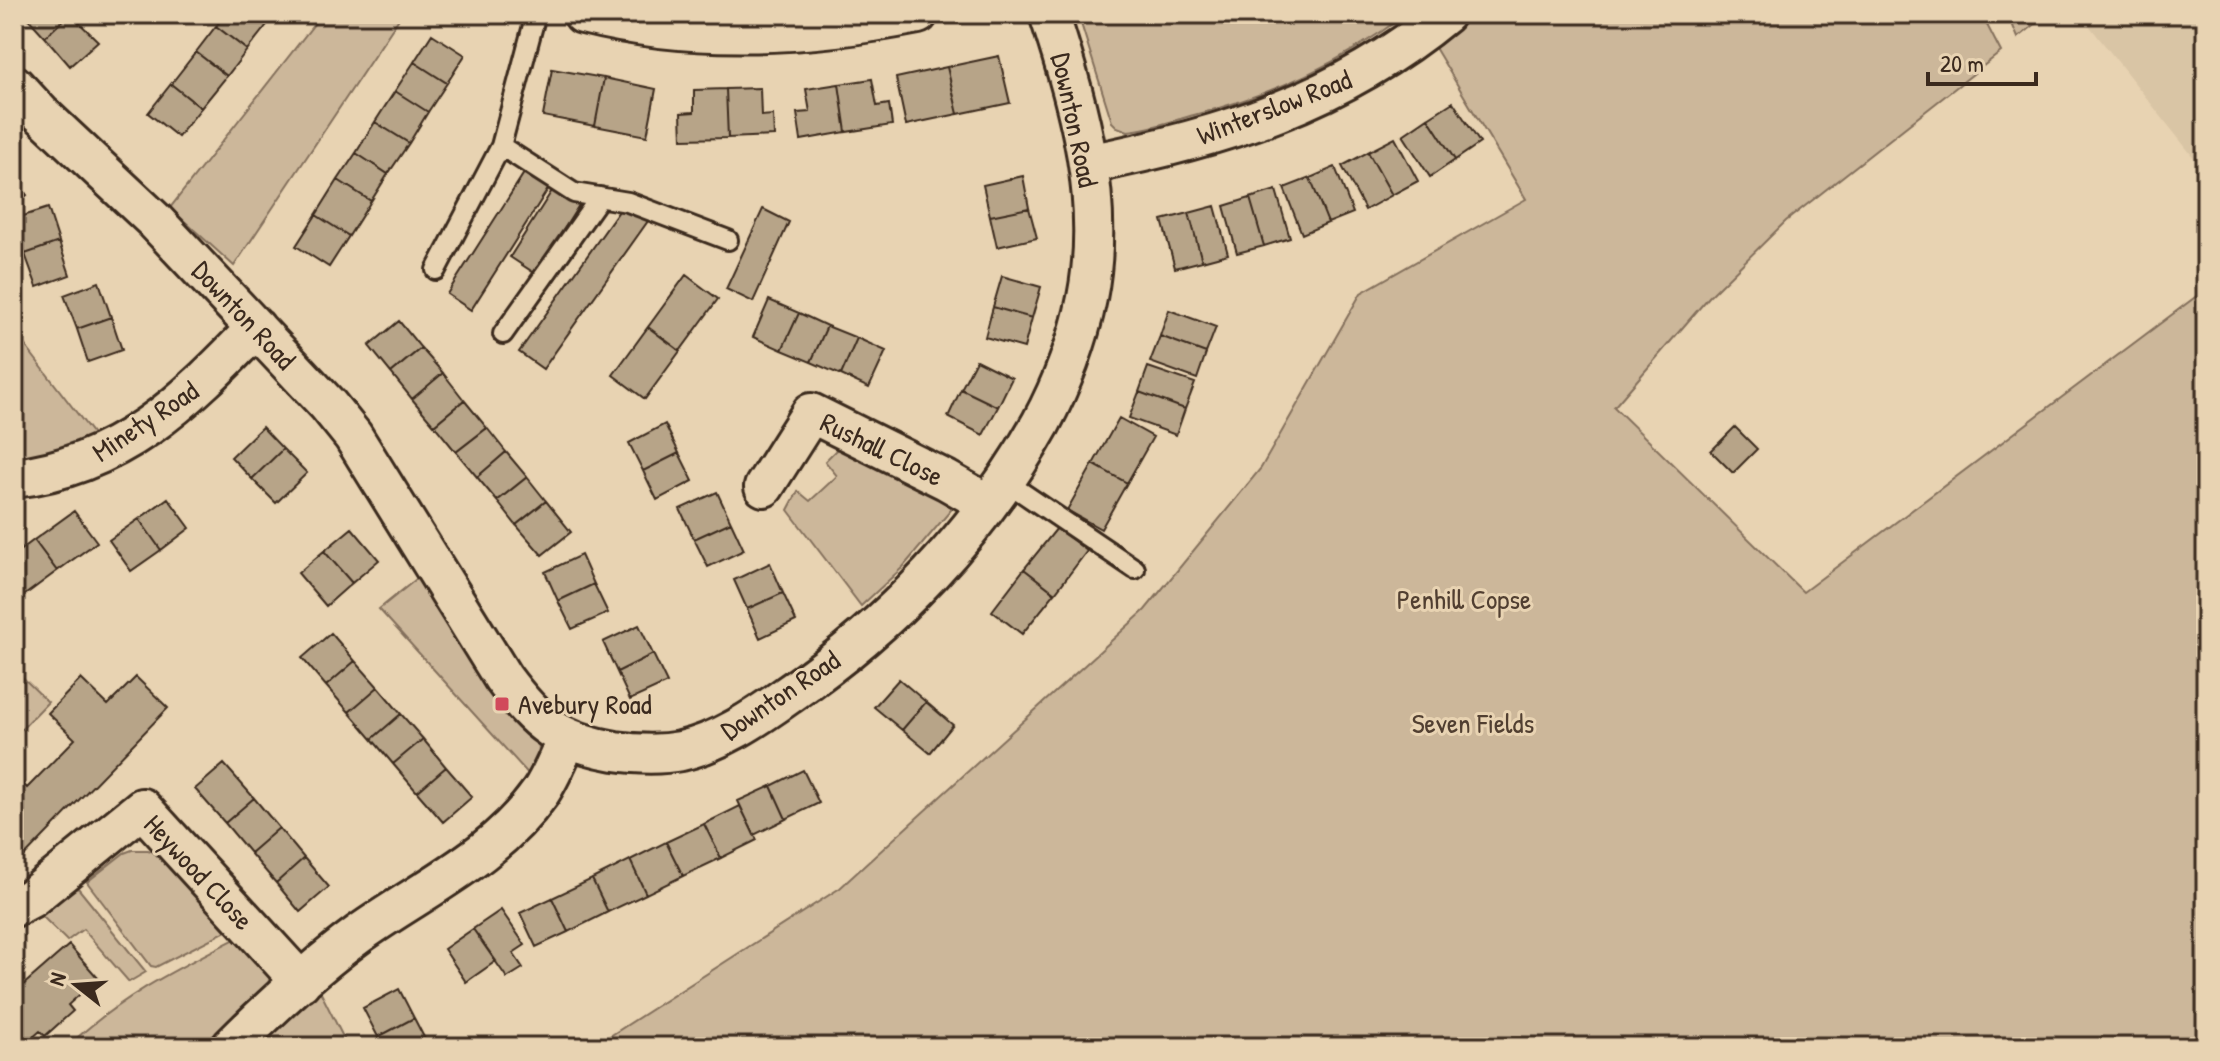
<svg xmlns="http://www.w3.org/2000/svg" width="2220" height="1061" viewBox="0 0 2220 1061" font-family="'Patrick Hand',sans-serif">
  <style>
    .built { fill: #d9c5a5 }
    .green { fill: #ccb79a; stroke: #84705c; stroke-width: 2 }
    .building { fill: #b7a488; stroke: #3b2a1e; stroke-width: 2 }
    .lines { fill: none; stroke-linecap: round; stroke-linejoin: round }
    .service-casing { stroke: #3b2a1e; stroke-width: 24 }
    .minor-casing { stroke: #3b2a1e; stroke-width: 44 }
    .service { stroke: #e8d3b2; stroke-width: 18 }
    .minor { stroke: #e8d3b2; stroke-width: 38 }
    .poi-dot { fill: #d1495b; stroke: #e8d3b2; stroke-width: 3 }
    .labels { text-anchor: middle; stroke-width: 6; stroke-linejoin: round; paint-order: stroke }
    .street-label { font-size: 28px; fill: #3b2a1e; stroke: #e8d3b2 }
    .park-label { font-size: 28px; fill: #513f31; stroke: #e8d3b2 }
    .poi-label { font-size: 28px; fill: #3b2a1e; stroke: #e8d3b2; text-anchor: start }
  </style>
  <rect width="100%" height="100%" fill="#e8d3b2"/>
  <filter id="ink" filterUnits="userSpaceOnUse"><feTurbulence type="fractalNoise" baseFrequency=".0125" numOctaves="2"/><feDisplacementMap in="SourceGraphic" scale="16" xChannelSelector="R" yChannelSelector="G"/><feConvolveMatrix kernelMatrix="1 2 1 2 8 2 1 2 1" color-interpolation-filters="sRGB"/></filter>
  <g filter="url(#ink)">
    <!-- built -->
    <path class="built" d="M2080,14H2206V173Z"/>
    <!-- green -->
    <path class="green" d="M322,14H402L234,266L170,208Z
      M1078,14H1406C1340,64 1274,94 1194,115C1172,121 1150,129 1128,131L1117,127L1112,122Z
      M1471,14H1986L1987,25L2001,52L1786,221L1709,297L1614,407L1803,592L2206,289V1047H593L840,888L1145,610L1261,468L1361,293L1526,199L1434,46Z
      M2008,14H2048L2018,38Z
      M14,331L99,442L14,464Z
      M840,446L955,501L951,510L903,567L861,606L788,510L798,491L810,501L837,476L825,461Z
      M425,572L538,736C540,751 539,764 532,778L379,609Z
      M14,669L48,702L14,737Z
      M132,850H148L163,855L234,927L156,967L151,966L87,882L124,853Z
      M78,888L146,972L129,982L83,929L67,941L37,911L51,899Z
      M241,936L270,975C267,1005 232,1027 211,1047H188L181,1042L177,1047H67C121,996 176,969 241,936Z
      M312,991L321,993L348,1047H249Z"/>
    <!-- building -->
    <path class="building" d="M24,14H70L45,37Z
      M70,14L98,41L70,66L45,37Z
      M226,14H261L270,21L247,50L216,26Z
      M216,26L247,50L227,76L196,52Z
      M432,34L465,55L447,83L414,62Z
      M196,52L227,76L201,108L171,84Z
      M999,56L1010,103L958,114L947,67Z
      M414,62L447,83L428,112L395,91Z
      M947,67L958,114L906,125L896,78Z
      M552,69L604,78L595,126L543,116Z
      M604,78L656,89L647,136L595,126Z
      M872,79L877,106L889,104L892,125L846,132L839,84Z
      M171,84L201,108L178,137L148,113Z
      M839,84L846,132L801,140L797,113L810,112L806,89Z
      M760,88L761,116L773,115L774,136L728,138L726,89Z
      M726,89L728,138L682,139L681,113L694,112V90Z
      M395,91L428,112L409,143L375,122Z
      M1453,102L1480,143L1455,160L1428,118Z
      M1428,118L1455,160L1430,177L1403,135Z
      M375,122L409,143L388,174L356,153Z
      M1395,138L1418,181L1392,195L1368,152Z
      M1368,152L1392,195L1365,210L1342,166Z
      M356,153L388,174L371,201L338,180Z
      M1335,167L1353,213L1328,223L1310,178Z
      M526,170L550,186L471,310L447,294Z
      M1023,176L1029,208L990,216L983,185Z
      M14,178L27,195L14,206Z
      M1310,178L1328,223L1302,234L1284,188Z
      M338,180L371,201L349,236L316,215Z
      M553,189L579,205L536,274L510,257Z
      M1276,190L1290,238L1264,246L1250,198Z
      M1250,198L1264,246L1237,253L1224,206Z
      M624,204L648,221L543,369L519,352Z
      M1215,206L1228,254L1202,261L1189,213Z
      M48,208L59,242L25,254L14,219Z
      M1029,208L1037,238L997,247L990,216Z
      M763,209L789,222L753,302L726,289Z
      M1189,213L1202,261L1175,268L1162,220Z
      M316,215L349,236L329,267L296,246Z
      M59,242L70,275L37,287L25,254Z
      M686,275L718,299L680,351L648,327Z
      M1002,276L1041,287L1032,318L993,307Z
      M99,282L111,317L77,329L64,295Z
      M769,300L799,313L782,350L753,337Z
      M993,307L1032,318L1024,348L985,337Z
      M1169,310L1216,327L1206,353L1160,336Z
      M799,313L827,326L811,362L782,350Z
      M111,317L122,350L88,362L77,329Z
      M399,321L421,348L391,373L369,346Z
      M827,326L857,338L841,375L811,362Z
      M648,327L680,351L645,399L613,375Z
      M1160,336L1206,353L1197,379L1150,362Z
      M857,338L886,351L869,388L841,375Z
      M421,348L443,373L412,399L391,373Z
      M976,360L1012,378L998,407L961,389Z
      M1148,367L1195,383L1185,409L1139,392Z
      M443,373L464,400L434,425L412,399Z
      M961,389L998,407L983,435L948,417Z
      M1139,392L1185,409L1176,435L1129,418Z
      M464,400L487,428L456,452L434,425Z
      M1119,418L1153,437L1127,483L1093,464Z
      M665,424L679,453L643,471L629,443Z
      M262,427L283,449L252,479L231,457Z
      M1735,427L1757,449L1733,473L1711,451Z
      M487,428L506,452L477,477L456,452Z
      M283,449L307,473L276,503L252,479Z
      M506,452L527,477L497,501L477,477Z
      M679,453L693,481L657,500L643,471Z
      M1093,464L1127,483L1101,529L1067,510Z
      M527,477L546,501L516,525L497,501Z
      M717,492L731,522L694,539L680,509Z
      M168,498L190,528L161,550L139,519Z
      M546,501L571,532L542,555L516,525Z
      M74,511L97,542L57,571L34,540Z
      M139,519L161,550L131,571L109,540Z
      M731,522L744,550L708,567L694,539Z
      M352,528L379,560L352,583L324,551Z
      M1057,528L1087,551L1055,593L1024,569Z
      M34,540L57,571L14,603V555Z
      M324,551L352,583L326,606L298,573Z
      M581,555L594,584L558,601L545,572Z
      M770,563L783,593L747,609L734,580Z
      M1024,569L1055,593L1022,634L992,611Z
      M594,584L608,613L572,629L558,601Z
      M783,593L796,621L760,638L747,609Z
      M639,625L653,654L617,672L603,642Z
      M331,633L355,661L326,686L302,658Z
      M653,654L667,683L630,700L617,672Z
      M355,661L378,687L349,712L326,686Z
      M136,677L168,708L14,867V775L27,788L75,739L48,713L81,679L108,705Z
      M899,679L926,702L902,730L874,707Z
      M378,687L401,714L372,739L349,712Z
      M926,702L953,725L930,753L902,730Z
      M401,714L423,739L393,764L372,739Z
      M423,739L446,767L417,792L393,764Z
      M224,764L254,798L225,823L195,789Z
      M446,767L472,797L443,822L417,792Z
      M803,770L819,803L786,819L771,786Z
      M771,786L786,819L754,835L738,801Z
      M254,798L279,828L250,853L225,823Z
      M740,806L757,840L721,858L704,824Z
      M704,824L721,858L683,876L666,842Z
      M279,828L304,858L276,883L250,853Z
      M666,842L683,876L646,894L630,860Z
      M304,858L329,887L300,912L276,883Z
      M630,860L646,894L608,912L592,879Z
      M592,879L608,912L568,932L552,898Z
      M552,898L568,932L536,947L520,913Z
      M501,910L525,945L513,953L523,968L507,978L473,929Z
      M473,929L496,961L466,982L444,949Z
      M69,945L98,978L68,1005L73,1011L45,1036L40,1031L22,1047H14V993Z
      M399,989L414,1018L378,1037L363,1008Z
      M414,1018L429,1047H384L378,1037Z"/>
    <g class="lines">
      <defs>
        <path id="service" d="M501,146L574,193L628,202L728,240
          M436,270L501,146L536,14
          M503,334L600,197
          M1005,481L1135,569"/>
        <path id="minor" d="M583,14C694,42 807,36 918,14
          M14,85L40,113L154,220L328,405L353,436L503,678C537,724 558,741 615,751C636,754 660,755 681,751C720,742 756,718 788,695C891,625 980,532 1041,423C1061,386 1079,340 1087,298C1106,202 1079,105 1049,14
          M1088,164C1220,138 1339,102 1445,14
          M14,478C120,466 186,401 256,328
          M764,487L811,413L946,480L988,504
          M14,907L31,898L142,808L301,982
          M231,1047C271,1007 314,967 359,934C422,889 494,858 540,793C551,777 559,756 567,739"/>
      </defs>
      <!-- service casing -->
      <use href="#service" class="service-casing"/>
      <!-- minor casing -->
      <use href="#minor" class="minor-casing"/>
      <!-- service -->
      <use href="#service" class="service"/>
      <!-- minor -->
      <use href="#minor" class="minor"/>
    </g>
  </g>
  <!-- markers -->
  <rect class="poi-dot" x="494" y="696" width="16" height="16" rx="4"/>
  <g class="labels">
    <!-- street labels -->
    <g class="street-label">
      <text transform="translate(1274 107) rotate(-21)" y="10">Winterslow Road</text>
      <text transform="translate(1075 120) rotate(78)" y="10">Downton Road</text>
      <text transform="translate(244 315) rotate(47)" y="10">Downton Road</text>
      <text transform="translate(145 421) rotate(-34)" y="10">Minety Road</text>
      <text transform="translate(882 449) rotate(26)" y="10">Rushall Close</text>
      <text transform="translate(780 695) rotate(-34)" y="10">Downton Road</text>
      <text transform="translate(199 872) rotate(47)" y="10">Heywood Close</text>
    </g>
    <!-- park labels -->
    <g class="park-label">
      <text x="1464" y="609">Penhill Copse</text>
      <text x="1473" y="733">Seven Fields</text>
    </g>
    <!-- poi labels -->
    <g class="poi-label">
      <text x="518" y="714">Avebury Road</text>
    </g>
  </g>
  <!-- margin -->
  <rect width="2220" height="1061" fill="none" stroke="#e8d3b2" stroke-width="48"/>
  <rect x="24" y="24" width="2172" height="1013" fill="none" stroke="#3b2a1e" stroke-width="3" filter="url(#ink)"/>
  <!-- north arrow -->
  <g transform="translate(76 985) rotate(287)" stroke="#e8d3b2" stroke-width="6" paint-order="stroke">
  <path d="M0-6L14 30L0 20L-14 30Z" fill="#3b2a1e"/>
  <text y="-12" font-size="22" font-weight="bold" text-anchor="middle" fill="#3b2a1e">N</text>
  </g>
  <!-- scale -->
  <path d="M1928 72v12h108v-12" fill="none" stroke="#3b2a1e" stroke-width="4"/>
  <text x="1940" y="72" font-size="24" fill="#3b2a1e" stroke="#e8d3b2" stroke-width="6" paint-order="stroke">20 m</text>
</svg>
